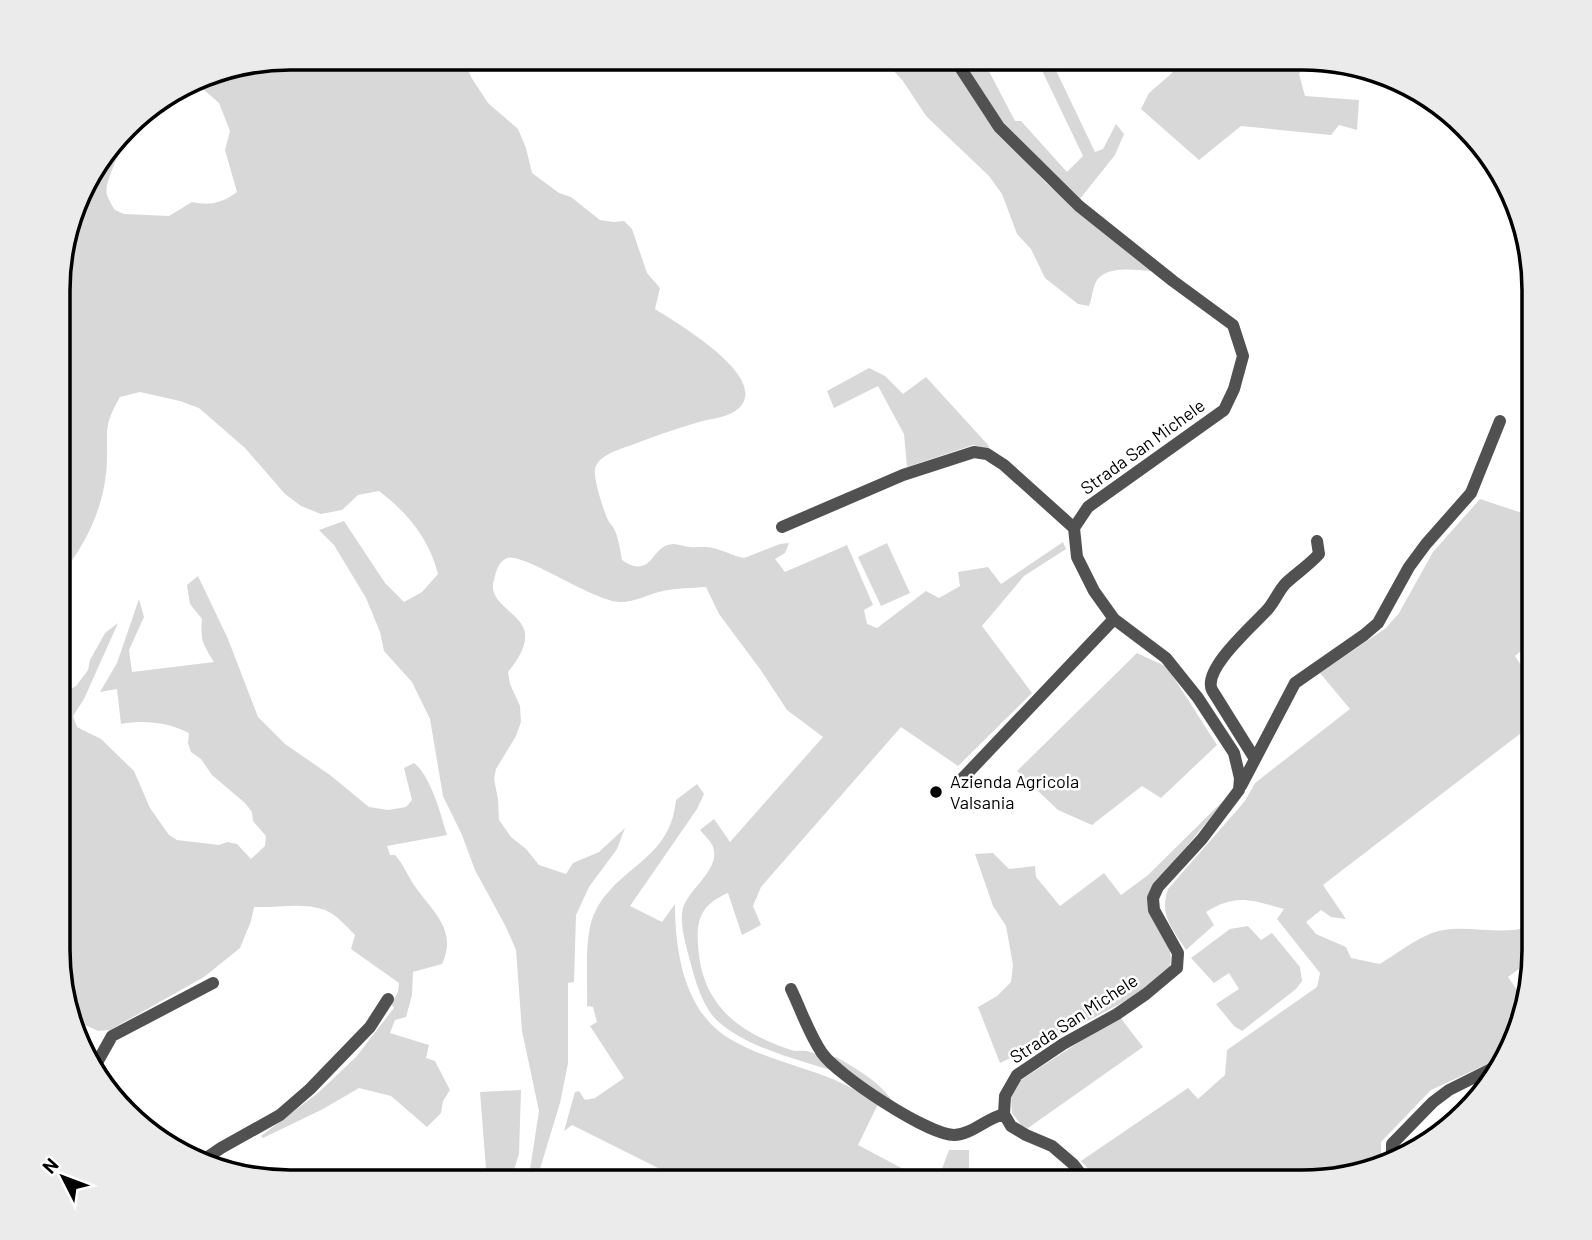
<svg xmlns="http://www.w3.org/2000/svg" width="1592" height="1240" viewBox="0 0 1592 1240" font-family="Barlow,sans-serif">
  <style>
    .green { fill: #d8d8d8 }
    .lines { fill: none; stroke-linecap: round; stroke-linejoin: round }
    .minor { stroke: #515151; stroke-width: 12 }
    .poi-dot { fill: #000; stroke: #fff; stroke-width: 2.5 }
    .labels { text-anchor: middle; stroke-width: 5; stroke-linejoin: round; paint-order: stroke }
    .street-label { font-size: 18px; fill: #000; stroke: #fff }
    .poi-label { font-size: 18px; fill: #000; stroke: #fff; text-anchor: start }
    .rim { fill: none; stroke: #000; stroke-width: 3.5 }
  </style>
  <rect width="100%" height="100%" fill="#fff"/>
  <!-- green -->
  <path class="green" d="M290,58H464L471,77L488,103L518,129L526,148L532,173L559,193L571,197L600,220L614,222L624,221L632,229L647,273L660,288L655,309C675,322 771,377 739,408C729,418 712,418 699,422C675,429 652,437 629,446C617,450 598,456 595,469C593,478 604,512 608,520C610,524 613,526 614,529C619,538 620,550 622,560C653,581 650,545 673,544C679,544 685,547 690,547C698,548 705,546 713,548C723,550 733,556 744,558L780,544L789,543L785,553L775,559L785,572L847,545L873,605L864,610L867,624L877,628L926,591L939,598L960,586L958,572L988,567L1001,584L1063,542L1066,549L1024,576L982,626L1032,693L958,766L901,727L761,887L753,906L761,925L742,935L728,893C703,904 696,917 698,944C701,1004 737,1032 791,1050C796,1052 801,1050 807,1051C821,1054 832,1066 843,1074C804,1061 739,1047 712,1015C700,999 695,979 690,961C686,945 679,923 683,908C689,888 721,869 713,847C711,841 704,835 700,830L714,819L730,842L823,737L787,710L760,669L719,614L706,587C692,588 677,588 663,591C649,594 635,602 621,602C596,603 523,552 507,558C498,562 496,572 494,580C486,603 522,613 525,633C527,647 516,662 508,672L510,684L520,706L521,722L516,736L496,769L494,779L498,799L499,820L511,837L526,849L539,865L566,874L573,863L599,852L625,828L617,849L589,887L576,915L574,982L568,983V1063L560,1103L536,1182H528L539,1111L522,1031L516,950L506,927L475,870L462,835L443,796L430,719L412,682L384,651L380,632L366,598L334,545L319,530L344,521L385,583L404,602L422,592L438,574C429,539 408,513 379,491L358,495L342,510L321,514L301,506L285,494L245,448L199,408L180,401L140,392L120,397C103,427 108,429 107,460C106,502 87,546 59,576L60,259L89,174L122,134C123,154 103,181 107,195C109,200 112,206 115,210L124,214L169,216L192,202C210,206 222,203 237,192L225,150L230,131L219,103L195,82L215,70Z
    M882,58H948L986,118L1046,183L1154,271C1136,270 1103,264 1095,284C1092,291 1092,299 1089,306L1078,304L1045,278L1031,249L1017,234L1002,194L989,176L926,116L903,81Z
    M961,58H982L1015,121H1021L1067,172L1083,156L1036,58H1050L1095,152L1103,149L1116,124L1124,134L1115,155L1079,200L1001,124Z
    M1182,58H1308L1299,74L1305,96L1359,100L1357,130L1339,125L1331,135L1241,126L1199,160L1141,109L1149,93L1171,74Z
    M869,368L885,376L903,394L926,377L989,446L988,449L973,445L907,467L904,434L878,386L834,408L827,391Z
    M1480,499L1534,517V640L1515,656L1534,685V723L1323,885L1346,919L1331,917L1321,910L1306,922L1316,934L1346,947L1351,958L1380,964C1396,954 1414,940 1432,933C1457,923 1493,934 1520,929L1534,912V958L1508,977L1525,1001L1516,1039L1507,1055L1431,1090L1381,1142V1153L1386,1166L1302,1182H1100L1081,1161L1188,1088L1198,1099L1225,1075L1227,1050L1317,987L1320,973L1277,919L1284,909C1252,900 1236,893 1206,912L1214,925L1186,950C1172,928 1159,916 1168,889L1245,801L1255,783L1350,709L1320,673L1386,628L1399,613L1433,552Z
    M887,543L910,593L881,606L858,557Z
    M198,576L228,639L258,717L285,744L330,775L369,807L388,810L406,807L412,800L404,768L414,763C431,776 441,815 447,835L387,846L390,855H395C403,864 406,872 412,882C429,909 459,928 442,964L413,972L412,995L406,1017L395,1020L390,1033L429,1045L426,1058L435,1061L450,1090L443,1101L441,1113L427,1127L391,1096L359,1088L323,1109L263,1138L261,1136L318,1093L356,1057L394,1008L391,1004L398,992L399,983L351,949L355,935C347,927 336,914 325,910C302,902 278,908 254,907L251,921L240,948L204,977L110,1030L98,1031L85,1025L76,1032L58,966L59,695L76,686L88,670L90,660L105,633L118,623L84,699L73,716L77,727L101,739L134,771L150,808L169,835L177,840L219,845L227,842L237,844L251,859L265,846L266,836L253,821L252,812L245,803L212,775L201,759L191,752L188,743L189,733C166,722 145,720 121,724L117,689L100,692L117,663L139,599L144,617L129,650L132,672L214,662C203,644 200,641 202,619L190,604L187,585Z
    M1137,653L1167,667L1217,745L1161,798L1142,786L1092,825L1058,810L1017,771Z
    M697,784L704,794L697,809L630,906L662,922L675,904C675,945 682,995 712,1025C741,1054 798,1064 835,1080C850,1087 865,1095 879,1102L858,1145L928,1182H676L660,1169L572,1125L564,1131L575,1092L579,1091L585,1100L595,1098L624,1078L590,1026L597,1022L593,1007L587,1006C588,980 583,933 596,910C621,864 670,860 676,800Z
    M1229,795L1151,890L1169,948C1171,954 1172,963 1169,969C1156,992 1031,1048 1000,1063L978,1007L997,996L1011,982L1013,965L1006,926L993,906L975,854L993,853L1009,869L1035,866L1036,877L1060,906L1104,873L1121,895L1148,875Z
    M1248,926L1261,940L1272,933L1300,967L1302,981L1296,989L1242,1031L1234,1026L1216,1004L1239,989L1229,973L1214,983L1191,958L1230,929Z
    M1119,1016L1143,1047L1028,1128L1022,1126L1012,1113L1011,1098L1021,1080Z
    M836,1057C857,1069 882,1083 895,1105L830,1058Z
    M521,1090L519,1154L510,1182H487L480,1092Z
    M949,1150H969V1182H937Z"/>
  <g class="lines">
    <!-- minor -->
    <path class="minor" d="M954,58L999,127L1079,206L1173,281L1233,325L1243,356L1234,389L1224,410L1088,507L1074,528L1077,557L1094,591L1114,619L1166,658L1198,698L1234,753L1240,778L1239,790L1202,839L1158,887L1153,898L1154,910L1178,953L1177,968L1146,994L1117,1014L1063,1044L1017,1075L1005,1096L1004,1114L1011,1126L1026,1135L1052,1146L1073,1164L1087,1182
      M782,527L903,475L974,452L987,454L1004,465L1074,528
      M1255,759L1212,690C1202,669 1254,625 1268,609C1275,601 1279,590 1286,583C1297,573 1309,565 1319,554L1317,541
      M961,780L1114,619
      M1241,786L1295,683L1364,635L1378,623L1409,567L1426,544L1471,493L1500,421
      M791,989C801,1010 809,1034 822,1053C837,1075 928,1135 954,1135C971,1135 987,1118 1004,1114
      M94,1068L112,1036L213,983
      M199,1163L221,1148L280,1115L310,1089L370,1027L388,999
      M1392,1164V1144L1433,1102L1449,1090L1501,1064"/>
  </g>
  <!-- markers -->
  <circle class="poi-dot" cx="936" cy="792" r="7"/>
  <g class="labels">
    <!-- street labels -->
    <g class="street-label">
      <text transform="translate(1143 447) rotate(-36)" y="6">Strada San Michele</text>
      <text transform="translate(1074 1019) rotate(-33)" y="6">Strada San Michele</text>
    </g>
    <!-- poi labels -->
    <g class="poi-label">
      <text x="950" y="788">Azienda Agricola<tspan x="950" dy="21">Valsania</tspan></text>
    </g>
  </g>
  <!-- crop -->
  <path d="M0 0H1592V1240H0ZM290 70H1302A220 220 0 0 1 1522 290V950A220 220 0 0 1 1302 1170H290A220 220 0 0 1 70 950V290A220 220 0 0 1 290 70Z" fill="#ebebeb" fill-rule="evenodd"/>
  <path class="rim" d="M290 70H1302A220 220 0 0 1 1522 290V950A220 220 0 0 1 1302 1170H290A220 220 0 0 1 70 950V290A220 220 0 0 1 290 70Z"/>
  <!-- north arrow -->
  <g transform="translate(63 1177) rotate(312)" stroke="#ffffff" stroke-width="5" paint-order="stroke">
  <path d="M0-5L12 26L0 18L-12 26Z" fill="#000000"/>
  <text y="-10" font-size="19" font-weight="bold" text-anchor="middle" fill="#000000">N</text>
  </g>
</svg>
